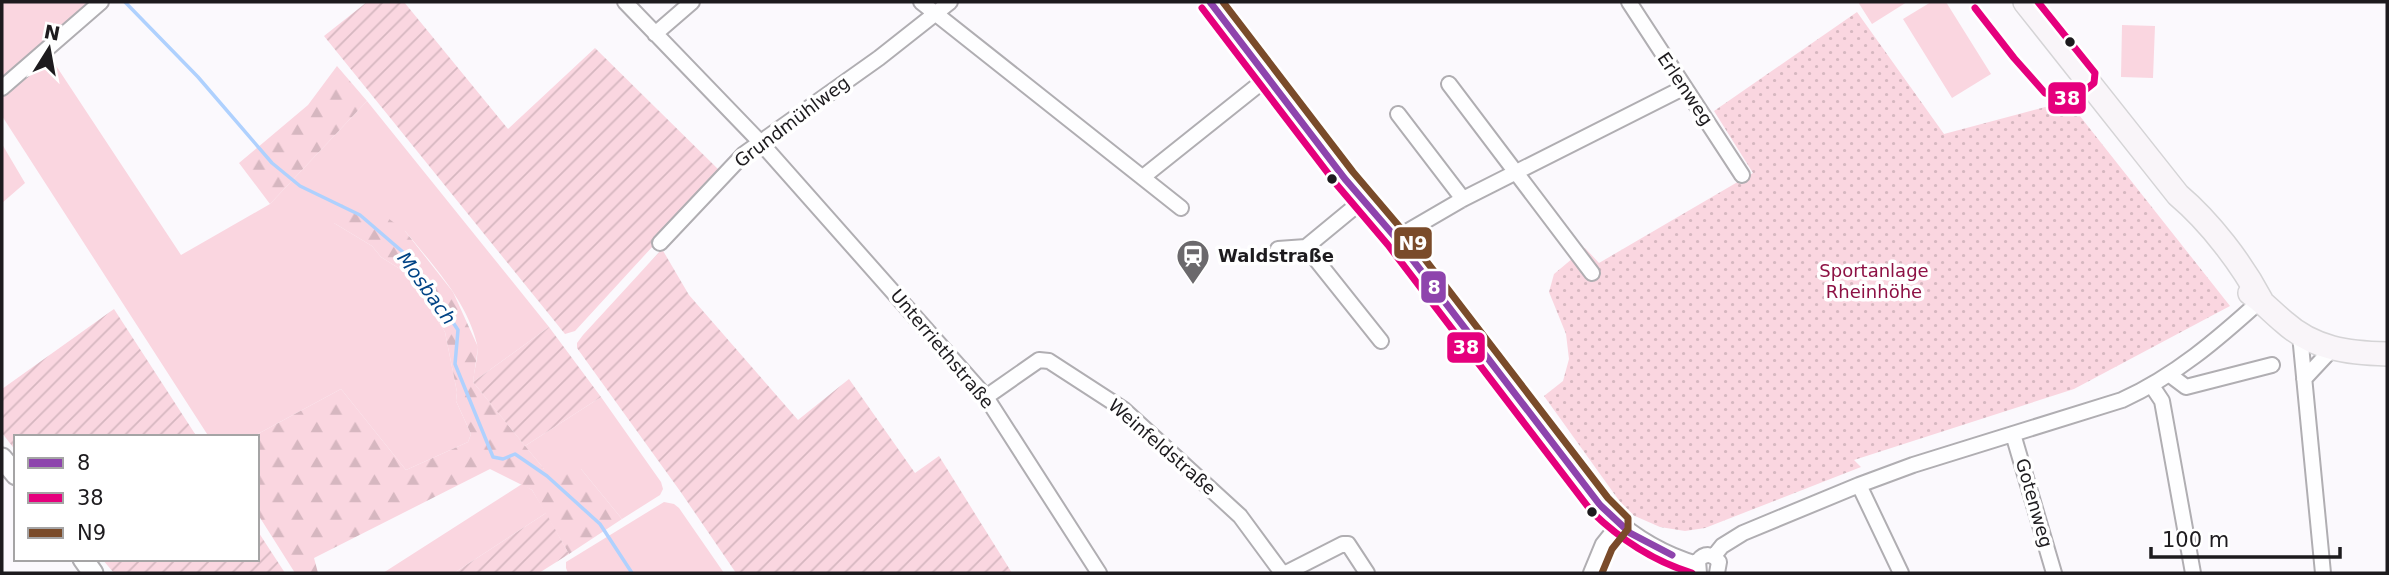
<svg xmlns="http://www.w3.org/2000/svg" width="2389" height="575" viewBox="0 0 2389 575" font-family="'DejaVu Sans',sans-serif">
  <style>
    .grass { fill: #fad6e0 }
    .forest { fill: url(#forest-firs) }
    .park { fill: url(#park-dots) }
    .garden { fill: url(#garden-furrows) }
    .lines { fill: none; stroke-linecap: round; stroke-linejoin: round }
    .stream { stroke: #afd1fe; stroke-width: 3.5 }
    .street-casing { stroke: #b0aeb2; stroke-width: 18 }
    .secondary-casing { stroke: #b0aeb2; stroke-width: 23 }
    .primary-casing { stroke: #d5d4d6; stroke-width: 26 }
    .street { stroke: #fefeff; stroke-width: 14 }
    .secondary { stroke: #fefeff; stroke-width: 19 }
    .primary { stroke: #f9f5f9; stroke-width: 23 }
    .bus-1-casing { stroke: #fff; stroke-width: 12 }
    .bus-2-casing { stroke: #fff; stroke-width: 12 }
    .bus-3-casing { stroke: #fff; stroke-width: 12 }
    .bus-1 { stroke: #8e44ad; stroke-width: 7 }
    .bus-2 { stroke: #e5007d; stroke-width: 7 }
    .bus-3 { stroke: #7a4b2a; stroke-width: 7 }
    .bus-dot { fill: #1d1b1e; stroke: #fff; stroke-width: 2.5 }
    .labels { text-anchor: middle; stroke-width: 7; stroke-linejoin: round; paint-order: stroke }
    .street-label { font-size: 18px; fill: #1d1b1e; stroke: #fff }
    .poi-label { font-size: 18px; font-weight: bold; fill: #1d1b1e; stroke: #fff; text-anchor: start }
    .park-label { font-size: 18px; fill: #8d1144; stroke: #fff }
    .water-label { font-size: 19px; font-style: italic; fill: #004385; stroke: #fff }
    .line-badge { stroke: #fff; stroke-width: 2.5 }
    .badge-label { font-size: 19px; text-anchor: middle; font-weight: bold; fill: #fff }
  </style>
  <defs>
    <pattern id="forest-firs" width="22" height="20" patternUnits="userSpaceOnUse" patternTransform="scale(1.75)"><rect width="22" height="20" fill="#fad6e0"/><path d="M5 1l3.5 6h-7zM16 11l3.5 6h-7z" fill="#d6b7c0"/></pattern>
    <pattern id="park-dots" width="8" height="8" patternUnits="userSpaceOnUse" patternTransform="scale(1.75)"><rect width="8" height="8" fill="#fad6e0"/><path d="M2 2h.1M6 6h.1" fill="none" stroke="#d6b7c0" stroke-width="1.8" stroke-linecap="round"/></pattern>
    <pattern id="garden-furrows" width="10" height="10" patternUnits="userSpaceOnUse" patternTransform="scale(1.75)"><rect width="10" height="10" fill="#fad6e0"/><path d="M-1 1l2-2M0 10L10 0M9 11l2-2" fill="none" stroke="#d6b7c0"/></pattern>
  </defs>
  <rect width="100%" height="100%" fill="#fbf9fd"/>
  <!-- grass -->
  <path class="grass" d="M2,2H92L2,77Z
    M1858,2H1907L1872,24Z
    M1931,2H1946L1991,74L1952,98L1903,19Z
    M2122,25L2155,26L2153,78L2121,77Z
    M49,55L181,255L270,204L367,101L549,327L473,382C474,370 479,355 477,344C467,301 432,264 405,231L334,223L372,246L381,257L408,274L445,332L457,392L456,401L471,434L468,442L406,470L341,389L252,437H209L2,116V96Z
    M2,144L25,183L2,203Z
    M601,397L661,482L663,489L660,495L622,519L581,469H544L525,446Z
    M522,484L532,490L546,513L454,573H383Z
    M664,502L674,504L679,508L724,573H568L566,568V562Z"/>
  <!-- forest -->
  <path class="forest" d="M337,66L367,101L270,204L239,163L308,105Z
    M351,199L380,212L405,231L453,292L478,347L473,382L544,469H581L622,519L569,554L532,490L490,469L314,558L318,573H295L257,513V437H252L341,389L406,470L468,442L471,434L456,401L457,392L445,332L408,274L381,257L372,246L334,223L343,202Z"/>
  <!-- park -->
  <path class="park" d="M1857,12L1944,134L2068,101L2230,306L2074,389L1854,460L1861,467L1705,528L1685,531L1660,527L1628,513L1544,396L1563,381L1569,359L1566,334L1549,292L1554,274L1585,248L1599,263L1753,173L1714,111Z"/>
  <!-- garden -->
  <path class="garden" d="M367,2H404L508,129L595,48L721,172L575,331L565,334L324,36Z
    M662,249L689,295L798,420L849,379L915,473L939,456L1012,573H736L680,491L577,348V343L583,335Z
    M114,309L197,437H16V451L2,433V389Z
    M549,327L601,397L525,446L473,382Z
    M546,513L569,554L539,573H454Z
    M257,530L285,573H114L102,559H257Z"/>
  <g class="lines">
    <!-- stream -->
    <path class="stream" d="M125,2L198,77L272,163L300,186L360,215L411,259L458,330L455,364L493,457L503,459L515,454L547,476L600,524L632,573"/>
    <defs>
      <path id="street" d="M625,2L761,143L986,397L1099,573
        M921,2L1181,208
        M1210,2L1345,179L1396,238L1600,505C1627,532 1659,553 1697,564
        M1629,2L1742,175
        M655,34L692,2
        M1449,84L1592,273
        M2,88L101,2
        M1398,114L1463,199
        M1143,177L1267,78
        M1396,238L1463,199L1683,88
        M660,243L744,154L879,58L950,2
        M1306,247L1381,341
        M1278,249L1306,247L1363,200
        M2300,335L2323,573
        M2170,375L2186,387L2272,365
        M2304,379L2332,349
        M2152,386L2162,401L2193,573
        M986,397L1039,360L1049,361L1123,409L1240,516L1282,573
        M2013,434L2054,573
        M1859,485L1901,573
        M1714,556L1722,546L1743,533L1859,485L1913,465L2122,400C2175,376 2218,339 2261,300
        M1286,573L1343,544H1348L1367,573
        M1591,573L1603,544L1619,524
        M1699,573L1698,561C1704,553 1713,553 1719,562L1717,573"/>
      <path id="secondary" d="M2,458L16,475
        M83,559L93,573"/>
      <path id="primary" d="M2025,2L2178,195C2210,222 2242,264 2261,300
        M2250,293C2262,301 2272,312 2284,322C2314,349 2348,353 2387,354"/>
    </defs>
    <!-- street casing -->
    <use href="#street" class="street-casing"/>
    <!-- secondary casing -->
    <use href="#secondary" class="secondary-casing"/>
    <!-- primary casing -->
    <use href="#primary" class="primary-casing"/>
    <!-- street -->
    <use href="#street" class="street"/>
    <!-- secondary -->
    <use href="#secondary" class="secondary"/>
    <!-- primary -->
    <use href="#primary" class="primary"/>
    <defs>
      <path id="bus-1" d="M1210,2L1345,179L1396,238L1600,505L1630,533L1672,555"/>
      <path id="bus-2" d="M1202,8L1337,185L1388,245L1592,512C1621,540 1653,561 1692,573
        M1975,8L2014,58L2045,93L2068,98L2079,95L2094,83L2095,73L2038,2"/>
      <path id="bus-3" d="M1223,2L1353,172L1404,232L1608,498L1628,518V529L1612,549L1602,573"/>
    </defs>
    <!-- bus-1 casing -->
    <use href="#bus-1" class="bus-1-casing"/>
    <!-- bus-2 casing -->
    <use href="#bus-2" class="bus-2-casing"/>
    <!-- bus-3 casing -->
    <use href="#bus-3" class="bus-3-casing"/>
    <!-- bus-1 -->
    <use href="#bus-1" class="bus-1"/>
    <!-- bus-2 -->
    <use href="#bus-2" class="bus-2"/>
    <!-- bus-3 -->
    <use href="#bus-3" class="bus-3"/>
  </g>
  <!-- icons -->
  <defs>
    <symbol id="station-pin" viewBox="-11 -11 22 30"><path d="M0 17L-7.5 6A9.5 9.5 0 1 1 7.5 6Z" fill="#6b696c" stroke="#fff"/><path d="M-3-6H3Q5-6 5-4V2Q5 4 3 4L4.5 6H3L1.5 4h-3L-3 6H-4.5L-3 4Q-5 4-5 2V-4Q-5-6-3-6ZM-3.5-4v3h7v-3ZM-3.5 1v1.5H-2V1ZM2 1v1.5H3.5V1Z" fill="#fff"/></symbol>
  </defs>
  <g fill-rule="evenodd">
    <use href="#station-pin" x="1174" y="237" width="38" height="52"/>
  </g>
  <!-- markers -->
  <g class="bus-dot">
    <circle cx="2070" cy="42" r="6"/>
    <circle cx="1332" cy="179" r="6"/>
    <circle cx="1592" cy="512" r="6"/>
  </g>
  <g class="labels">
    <!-- street labels -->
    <g class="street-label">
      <text transform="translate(1685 89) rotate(56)" y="6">Erlenweg</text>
      <text transform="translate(792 122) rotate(-37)" y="6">Grundmühlweg</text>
      <text transform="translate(942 349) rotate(50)" y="6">Unterriethstraße</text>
      <text transform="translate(1162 447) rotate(41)" y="6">Weinfeldstraße</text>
      <text transform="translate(2034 503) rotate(74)" y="6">Gotenweg</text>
    </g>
    <!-- poi labels -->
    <g class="poi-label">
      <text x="1218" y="262">Waldstraße</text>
    </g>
    <!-- park labels -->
    <g class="park-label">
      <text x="1874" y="277">Sportanlage<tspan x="1874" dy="21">Rheinhöhe</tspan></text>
    </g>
    <!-- water labels -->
    <g class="water-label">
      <text transform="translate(427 288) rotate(54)" y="7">Mosbach</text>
    </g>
  </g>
  <g class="line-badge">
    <rect x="2047" y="81" width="40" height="34" rx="7" fill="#e5007d"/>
    <rect x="1393" y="226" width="40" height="34" rx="7" fill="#7a4b2a"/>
    <rect x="1420" y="270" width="27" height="34" rx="7" fill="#8e44ad"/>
    <rect x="1446" y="331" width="40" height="33" rx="7" fill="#e5007d"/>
  </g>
  <g class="badge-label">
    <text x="2067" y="105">38</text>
    <text x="1413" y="250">N9</text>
    <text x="1434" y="294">8</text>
    <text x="1466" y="354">38</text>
  </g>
  <!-- border -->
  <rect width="2389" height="575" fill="none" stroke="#1d1b1e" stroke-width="7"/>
  <!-- legend -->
  <rect x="14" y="435" width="245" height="126" fill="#ffffff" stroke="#a5a4a5" stroke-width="2"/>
  <rect x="28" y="458" width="35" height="10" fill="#8e44ad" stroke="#a5a4a5" stroke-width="2"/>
  <text x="77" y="470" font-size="21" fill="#1d1b1e">8</text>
  <rect x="28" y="493" width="35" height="10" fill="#e5007d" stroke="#a5a4a5" stroke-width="2"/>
  <text x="77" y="505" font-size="21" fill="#1d1b1e">38</text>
  <rect x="28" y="528" width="35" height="10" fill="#7a4b2a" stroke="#a5a4a5" stroke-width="2"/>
  <text x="77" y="540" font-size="21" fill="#1d1b1e">N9</text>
  <!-- north arrow -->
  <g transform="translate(49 49) rotate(11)" stroke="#ffffff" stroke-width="5" paint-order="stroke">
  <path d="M0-5L12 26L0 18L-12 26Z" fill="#1d1b1e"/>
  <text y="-10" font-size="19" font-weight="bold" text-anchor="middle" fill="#1d1b1e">N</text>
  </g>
  <!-- scale -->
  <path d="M2151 547v10h189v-10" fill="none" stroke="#1d1b1e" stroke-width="3.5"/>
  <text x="2162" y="547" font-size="21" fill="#1d1b1e" stroke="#ffffff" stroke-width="5" paint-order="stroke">100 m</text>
</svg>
